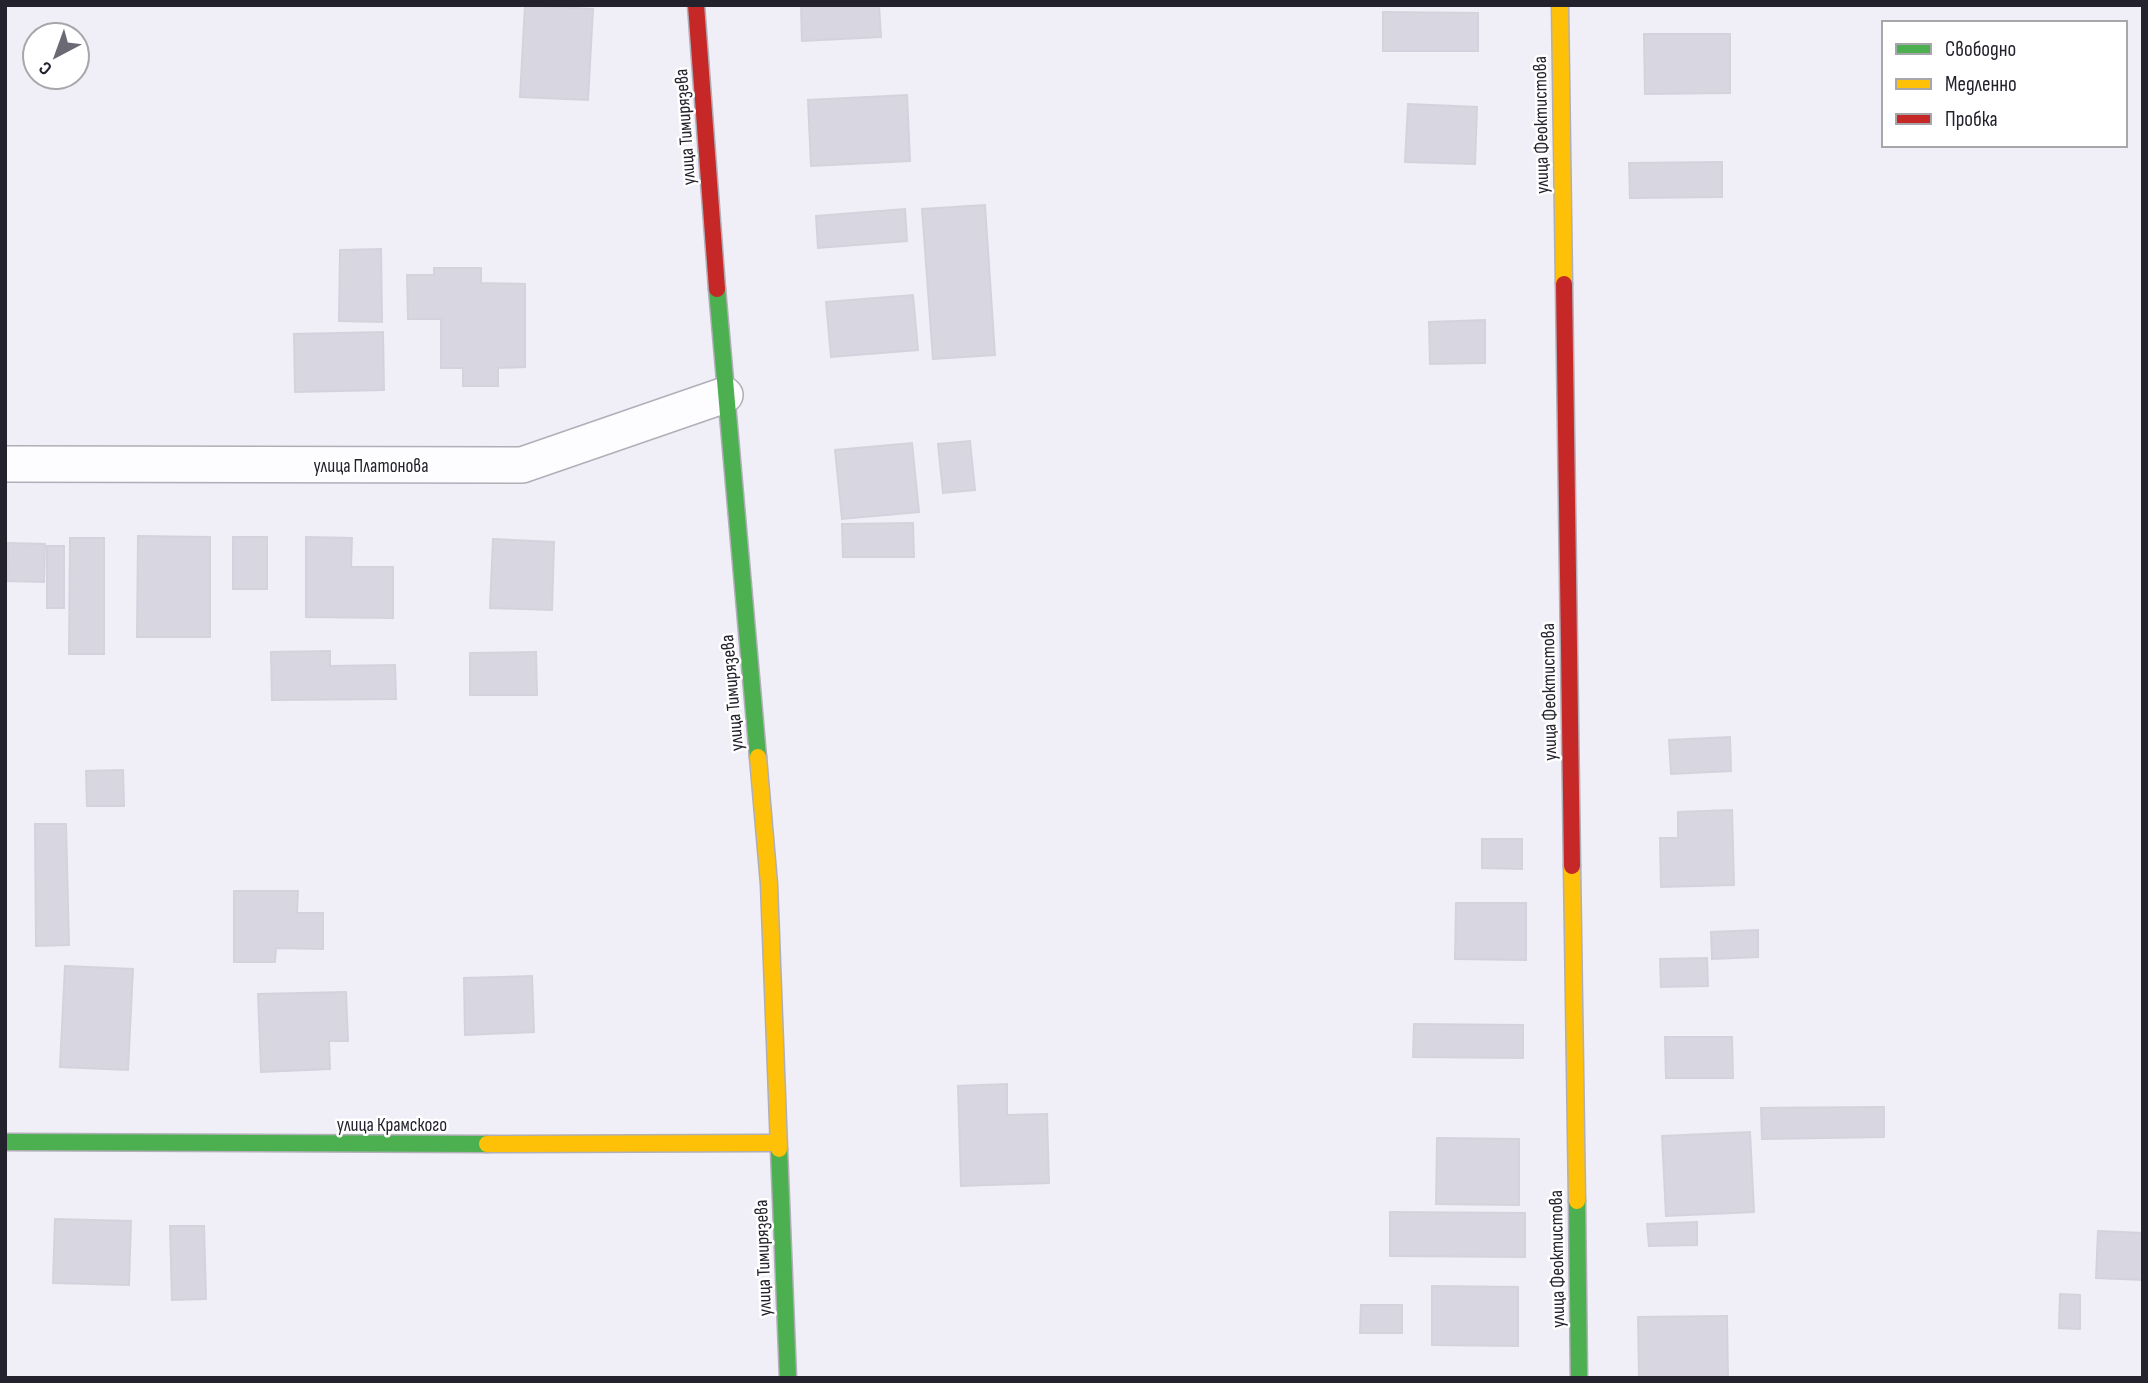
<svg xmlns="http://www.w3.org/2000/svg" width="2148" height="1383" viewBox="0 0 2148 1383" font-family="'Sofia Sans Condensed',sans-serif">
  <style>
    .building { fill: #d8d6e0; stroke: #d4d3dd; stroke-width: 2 }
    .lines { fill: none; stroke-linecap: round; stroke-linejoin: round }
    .street-casing { stroke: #b0aeb7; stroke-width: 38 }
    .fast-casing { stroke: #b0aeb7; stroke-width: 19 }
    .slow-casing { stroke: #b0aeb7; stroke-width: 19 }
    .jam-casing { stroke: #b0aeb7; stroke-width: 19 }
    .street { stroke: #fdfcfe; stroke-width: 35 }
    .fast { stroke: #4caf50; stroke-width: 16 }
    .slow { stroke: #ffc107; stroke-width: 16 }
    .jam { stroke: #c62828; stroke-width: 16 }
    .labels { text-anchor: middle; stroke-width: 5; stroke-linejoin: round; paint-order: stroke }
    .street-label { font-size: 19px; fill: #24222d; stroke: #fff }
  </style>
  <rect width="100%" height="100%" fill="#f0eef7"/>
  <!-- building -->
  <path class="building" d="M525,5L593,9L588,100L520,97Z
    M879,5L881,37L802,41L801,6Z
    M1383,12L1478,13V51H1383Z
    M1644,34H1730V93L1645,94Z
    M907,95L910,161L811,166L808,100Z
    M1408,104L1477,107L1475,164L1405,162Z
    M1722,162V197L1630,198L1629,163Z
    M985,205L995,355L933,359L922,209Z
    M905,209L907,241L818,248L816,216Z
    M381,249L382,322L339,321L340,250Z
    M434,268H481V283L525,284V367L498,368V386H463V368H441V319H408L407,275H434Z
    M913,295L918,350L831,357L826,302Z
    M1485,320V363L1430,364L1429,322Z
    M383,332L384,390L295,392L294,334Z
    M970,441L975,490L943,493L938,444Z
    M912,443L919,512L842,519L835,450Z
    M913,523L914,557H843L842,524Z
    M138,536L210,537V637H137Z
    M233,537H267V589H233Z
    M306,537L352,538L351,567H393V618L306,617Z
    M70,538H104V654H69Z
    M493,539L554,542L552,610L490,608Z
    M8,543L45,544L44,582L7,581Z
    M47,546H64V608H47Z
    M330,651V666L395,665L396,699L272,700L271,652Z
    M536,652L537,695H470V653Z
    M1730,737L1731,771L1671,774L1669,740Z
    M123,770L124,806H87L86,771Z
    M1732,810L1734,885L1661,887L1660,838H1678V812Z
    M35,824H66L69,945L36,946Z
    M1482,839H1522V869L1482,868Z
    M234,891H298L297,913H323V949L276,948L275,962H234Z
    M1456,903H1526V960L1455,959Z
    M1758,930V957L1712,959L1711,932Z
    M1707,958L1708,986L1661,987L1660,959Z
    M65,966L133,969L128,1070L60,1067Z
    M532,976L534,1032L465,1035L464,978Z
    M346,992L348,1041H329L330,1069L261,1072L258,994Z
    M1414,1024L1523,1025V1058L1413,1057Z
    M1665,1037H1732L1733,1078H1666Z
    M1007,1084V1115L1047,1114L1049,1183L961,1186L958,1086Z
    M1884,1107V1137L1762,1139L1761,1108Z
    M1750,1132L1754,1212L1666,1216L1662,1136Z
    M1437,1138L1519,1139V1205L1436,1204Z
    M1390,1212L1525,1213V1257L1390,1256Z
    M55,1219L131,1221L129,1285L53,1283Z
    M1697,1222V1245L1649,1246L1647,1224Z
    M170,1226H204L206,1299L172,1300Z
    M2098,1231L2143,1233V1280L2096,1278Z
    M1432,1286L1518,1287V1346L1432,1345Z
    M2060,1294L2080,1295V1329L2059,1328Z
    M1361,1305H1402V1333H1360Z
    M1727,1316L1728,1378H1639L1638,1317Z"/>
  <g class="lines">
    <defs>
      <path id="street" d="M5,464L522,465L725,395"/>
      <path id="fast" d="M717,289L758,757
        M5,1142L487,1144
        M779,1149L788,1378
        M1577,1201L1579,1378"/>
      <path id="slow" d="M1560,5L1564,284
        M758,757L769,884L779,1149
        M1572,866L1577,1201
        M487,1144L779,1143"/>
      <path id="jam" d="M696,5L717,289
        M1564,284L1572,866"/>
    </defs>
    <!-- street casing -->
    <use href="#street" class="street-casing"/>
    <!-- fast casing -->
    <use href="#fast" class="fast-casing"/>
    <!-- slow casing -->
    <use href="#slow" class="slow-casing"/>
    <!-- jam casing -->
    <use href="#jam" class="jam-casing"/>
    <!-- street -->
    <use href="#street" class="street"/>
    <!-- fast -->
    <use href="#fast" class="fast"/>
    <!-- slow -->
    <use href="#slow" class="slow"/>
    <!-- jam -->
    <use href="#jam" class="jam"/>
  </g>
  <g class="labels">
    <!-- street labels -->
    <g class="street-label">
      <text transform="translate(1540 125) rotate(-91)" y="7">улица Феоктистова</text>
      <text transform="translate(684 127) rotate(-94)" y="7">улица Тимирязева</text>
      <text x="371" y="472">улица Платонова</text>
      <text transform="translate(1548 692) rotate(-91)" y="7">улица Феоктистова</text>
      <text transform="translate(731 693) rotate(-95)" y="7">улица Тимирязева</text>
      <text x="392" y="1131">улица Крамского</text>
      <text transform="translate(762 1258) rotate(-92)" y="7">улица Тимирязева</text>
      <text transform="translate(1556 1259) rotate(-91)" y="7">улица Феоктистова</text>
    </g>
  </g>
  <!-- border -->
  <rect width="2148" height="1383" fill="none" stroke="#24222d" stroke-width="14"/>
  <!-- legend -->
  <rect x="1882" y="21" width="245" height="126" fill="#ffffff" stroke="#a7a7ab" stroke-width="2"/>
  <rect x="1896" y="44" width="35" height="10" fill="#4caf50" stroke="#a7a7ab" stroke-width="2"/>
  <text x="1945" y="56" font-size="21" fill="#24222d">Свободно</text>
  <rect x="1896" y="79" width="35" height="10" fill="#ffc107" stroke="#a7a7ab" stroke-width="2"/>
  <text x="1945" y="91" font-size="21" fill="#24222d">Медленно</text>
  <rect x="1896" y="114" width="35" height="10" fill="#c62828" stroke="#a7a7ab" stroke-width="2"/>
  <text x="1945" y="126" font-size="21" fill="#24222d">Пробка</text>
  <!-- north arrow -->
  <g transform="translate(56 56) rotate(221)"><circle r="33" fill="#ffffff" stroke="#a7a7ab" stroke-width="2"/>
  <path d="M0-5L12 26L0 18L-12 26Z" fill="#6b6974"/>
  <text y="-10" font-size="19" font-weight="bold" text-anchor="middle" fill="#24222d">С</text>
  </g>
</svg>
